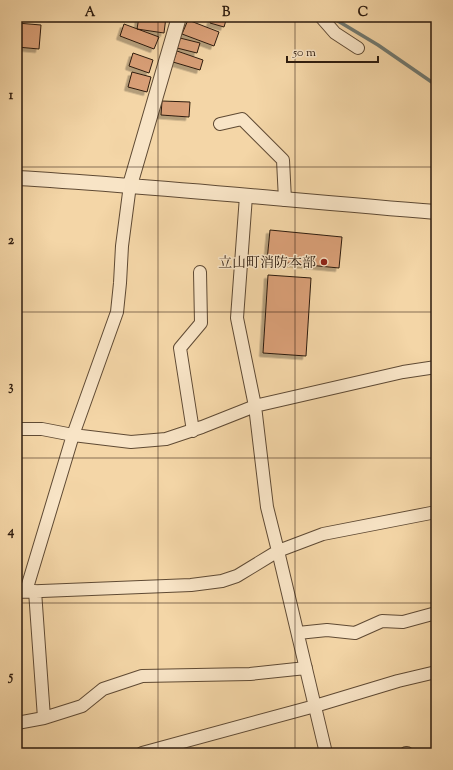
<svg xmlns="http://www.w3.org/2000/svg" width="453" height="770" viewBox="0 0 453 770" font-family="'Sorts Mill Goudy','Noto Serif JP',serif">
  <style>
    .lines { fill: none; stroke-linecap: round; stroke-linejoin: round }
    .stream { stroke: #717970; stroke-width: 3.5 }
    .building { fill: #d99f77; stroke: #2d1b0e; filter: url(#shadow) }
    .minor-casing { stroke: #5f4a34; stroke-width: 14 }
    .tertiary-casing { stroke: #5f4a34; stroke-width: 16 }
    .minor { stroke: #f8e4c6; stroke-width: 12 }
    .tertiary { stroke: #f8e4c6; stroke-width: 14 }
    .grid { fill: none; stroke: #2d1b0e; stroke-width: 1; stroke-opacity: 0.55 }
    .poi-dot { fill: #8f2418; stroke: #f8e4c6; stroke-width: 1.5 }
    .labels { text-anchor: middle; stroke-width: 3; stroke-linejoin: round; paint-order: stroke }
    .poi-label { font-size: 14px; fill: #2d1b0e; stroke: #f8e4c6; text-anchor: end }
    .neatline { fill: none; stroke: #2d1b0e; stroke-width: 1.5 }
    .grid-label { font-size: 13px; text-anchor: middle; font-weight: bold; fill: #2d1b0e }
  </style>
  <defs>
    <filter id="shadow"><feDropShadow dx="-3.5" dy="3.5" stdDeviation="0" flood-color="#0004"/></filter>
  </defs>
  <rect width="100%" height="100%" fill="#f4d6a7"/>
  <filter id="stains"><feTurbulence type="fractalNoise" baseFrequency=".005" numOctaves="4"/><feColorMatrix values="0 0 0 0 .2 0 0 0 0 .09 0 0 0 0 .02 0 0 0 .5 -.17"/></filter>
  <radialGradient id="worn" r=".72"><stop offset=".6" stop-color="#630" stop-opacity="0"/><stop offset="1" stop-color="#630" stop-opacity=".3"/></radialGradient>
  <g class="lines">
    <!-- stream -->
    <path class="stream" d="M334,17L338,21L378,45L436,85"/>
  </g>
  <!-- building -->
  <path class="building" d="M139,17H166L164,33L137,29Z
    M212,17H227L224,27L210,23Z
    M188,20L219,32L214,46L182,34Z
    M17,23L41,25L39,49L17,47Z
    M124,24L159,37L154,49L120,36Z
    M180,38L200,43L197,53L177,48Z
    M177,51L203,60L200,70L173,62Z
    M133,53L153,60L149,73L129,66Z
    M132,72L151,77L147,92L128,87Z
    M162,101L190,102L189,117L161,115Z
    M270,230L342,237L339,268L267,261Z
    M268,275L311,278L306,356L263,353Z"/>
  <g class="lines">
    <defs>
      <path id="minor" d="M321,17L335,33L358,48
        M220,124L242,119L283,160L285,200
        M246,196L237,318L255,406L267,507L278,551L326,753
        M17,429H42L73,435L131,442L166,439L202,427L255,406L403,372L436,367
        M193,431L180,348L201,323L200,272
        M26,591L73,435L117,312L120,283L122,246L130,185
        M35,591L44,718
        M17,592L191,585L222,581L237,576L278,551L323,534L436,512
        M298,633L327,630L355,633L382,621L403,622L436,613
        M17,723L44,718L82,706L103,689L142,676L250,674L306,668
        M142,753L315,706L398,681L436,672
        M406,753H407"/>
      <path id="tertiary" d="M17,178C157,186 296,201 436,212
        M130,185L179,17"/>
    </defs>
    <!-- minor casing -->
    <use href="#minor" class="minor-casing"/>
    <!-- tertiary casing -->
    <use href="#tertiary" class="tertiary-casing"/>
    <!-- minor -->
    <use href="#minor" class="minor"/>
    <!-- tertiary -->
    <use href="#tertiary" class="tertiary"/>
  </g>
  <!-- grid -->
  <path class="grid" d="M158,17V753M295,17V753M17,167H436M17,312H436M17,458H436M17,603H436"/>
  <!-- markers -->
  <circle class="poi-dot" cx="324" cy="262" r="4"/>
  <g class="labels">
    <!-- poi labels -->
    <g class="poi-label">
      <text x="316" y="267">立山町消防本部</text>
    </g>
  </g>
  <!-- margin -->
  <rect width="453" height="770" fill="none" stroke="#f4d6a7" stroke-width="44"/>
  <!-- scale -->
  <path d="M287 56v6h91v-6" fill="none" stroke="#2d1b0e" stroke-width="2"/>
  <text x="293" y="56" font-size="12" fill="#2d1b0e" stroke="#f8e4c6" stroke-width="3" paint-order="stroke">50 m</text>
  <rect x="22" y="22" width="409" height="726" class="neatline"/>
  <g class="grid-label">
    <text x="90" y="16">A</text>
    <text x="226" y="16">B</text>
    <text x="363" y="16">C</text>
    <text x="11" y="99">1</text>
    <text x="11" y="244">2</text>
    <text x="11" y="390">3</text>
    <text x="11" y="535">4</text>
    <text x="11" y="680">5</text>
  </g>
  <rect width="100%" height="100%" filter="url(#stains)"/>
  <rect width="100%" height="100%" fill="url(#worn)"/>
</svg>
